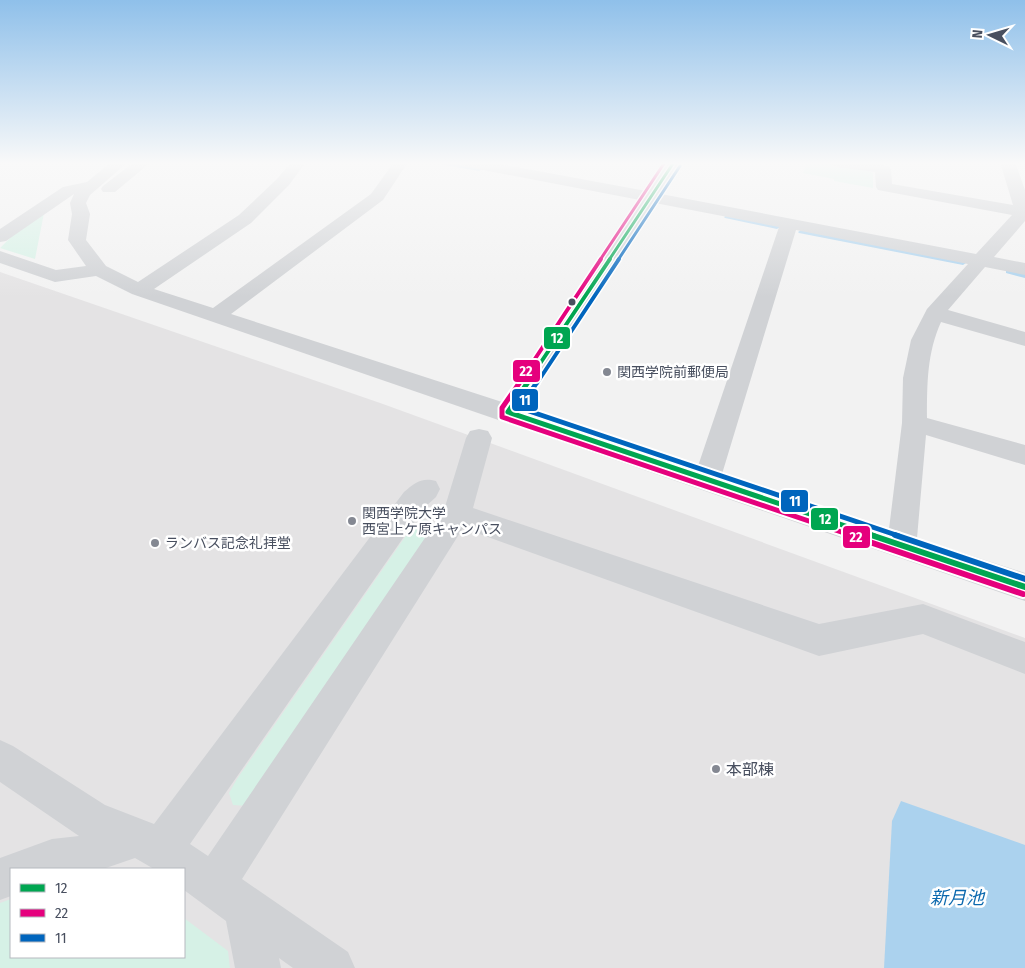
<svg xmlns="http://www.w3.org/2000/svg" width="1025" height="968" viewBox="0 0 1025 968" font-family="'Fira Sans Condensed','Noto Sans JP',sans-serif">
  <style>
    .education { fill: #e4e3e4; fill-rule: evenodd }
    .green { fill: #d6f1e6 }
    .water { fill: #abd2ee }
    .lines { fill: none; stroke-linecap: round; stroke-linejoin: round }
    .stream { fill: #abd2ee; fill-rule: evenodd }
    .minor { fill: #d0d2d5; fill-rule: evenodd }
    .bus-1-far3-casing { stroke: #fff; stroke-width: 5.5 }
    .bus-1-far2-casing { stroke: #fff; stroke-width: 7 }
    .bus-1-far1-casing { stroke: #fff; stroke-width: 9 }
    .bus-1-casing { stroke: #fff; stroke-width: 10 }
    .bus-2-far3-casing { stroke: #fff; stroke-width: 5.5 }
    .bus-2-far2-casing { stroke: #fff; stroke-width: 7 }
    .bus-2-far1-casing { stroke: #fff; stroke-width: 9 }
    .bus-2-casing { stroke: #fff; stroke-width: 10 }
    .bus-3-far3-casing { stroke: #fff; stroke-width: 5.5 }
    .bus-3-far2-casing { stroke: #fff; stroke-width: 7 }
    .bus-3-far1-casing { stroke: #fff; stroke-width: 9 }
    .bus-3-casing { stroke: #fff; stroke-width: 10 }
    .bus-1-far3 { stroke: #00a651; stroke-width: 3 }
    .bus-1-far2 { stroke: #00a651; stroke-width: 4 }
    .bus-1-far1 { stroke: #00a651; stroke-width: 5 }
    .bus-1 { stroke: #00a651; stroke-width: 6 }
    .bus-2-far3 { stroke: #e5007d; stroke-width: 3 }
    .bus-2-far2 { stroke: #e5007d; stroke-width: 4 }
    .bus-2-far1 { stroke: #e5007d; stroke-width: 5 }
    .bus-2 { stroke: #e5007d; stroke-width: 6 }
    .bus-3-far3 { stroke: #0065bd; stroke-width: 3 }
    .bus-3-far2 { stroke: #0065bd; stroke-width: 4 }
    .bus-3-far1 { stroke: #0065bd; stroke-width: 5 }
    .bus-3 { stroke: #0065bd; stroke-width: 6 }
    .bus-dot { fill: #484f5f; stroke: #fff; stroke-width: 2 }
    .poi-dot { fill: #848892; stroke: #fff; stroke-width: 2 }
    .labels { text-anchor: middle; stroke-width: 5; stroke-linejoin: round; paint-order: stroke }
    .poi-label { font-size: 14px; fill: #484f5f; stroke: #fff; text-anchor: start }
    .near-poi-label { font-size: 16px; fill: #484f5f; stroke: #fff; text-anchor: start }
    .near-water-label { font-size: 18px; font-style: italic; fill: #0c69ae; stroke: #fff }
    .line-badge { stroke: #fff; stroke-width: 2 }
    .badge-label { font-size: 14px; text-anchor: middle; font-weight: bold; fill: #fff }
  </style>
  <rect width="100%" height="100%" fill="#f2f2f2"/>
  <!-- education -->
  <path class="education" d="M0,272L383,404L1025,638V968H0ZM11,869H184V957H11Z"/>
  <!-- green -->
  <path class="green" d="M807,162C828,162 854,163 873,173V188L834,181V179L803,173Z
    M44,213L35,259L0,248L11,237Z
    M421,520L432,521L436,526L248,806L233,805L229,793L237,779L412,527Z
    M11,899V957H184V918L228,951L230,968H0V903Z"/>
  <!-- water -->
  <path class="water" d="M901,801L1025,845V968H884L892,821Z"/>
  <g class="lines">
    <!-- stream -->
    <path class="stream" d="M437,162H446L482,169L479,171L439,164Z
      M727,215L777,225L780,227L777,229L725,218L724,217Z
      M801,230L963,261L966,263L963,265L799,233L798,232Z
      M1008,270L1025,274V278L1006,273V271Z"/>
    <!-- minor -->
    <path class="minor" d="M111,162H128L90,195L86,203L90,214L86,240L106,266L138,282L239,215L277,179L291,162H306L289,185L251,223L154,289L213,308L371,194L394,162H408L383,200L231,314L502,402L640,200L467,167L462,165L460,162H489L646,191L667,162H681L661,194L976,254L1012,215L878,190L876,187L875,172L837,167L832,165L829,162C849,160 869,161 888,166L891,169L892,184L1013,205L1000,162H1015L1025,190V221L994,257L1025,263V275L985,267L948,310L1025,332V346L941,322C927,353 927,384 927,418L1025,445V465L926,435L917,538L1025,573V601L132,294L96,276L55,282L0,263V251L56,270L86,266L68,240L72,214L70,203L74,194L6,241L0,242V229L63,187L87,182ZM655,203L779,227L698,466L523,409ZM796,230L968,264L927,309L911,340L903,378L902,423L889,529L722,474Z
      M134,162H151L115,192H103L101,189L103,186Z
      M479,429L488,431L492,438L473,508L819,624L923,604L1025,642V674L923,634L819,656L463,528L242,879L348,952L355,968H293L279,958L281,968H235L226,921L184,890V869H154L135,858L103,869H11V896L0,900V858L52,839L79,836L0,782V740L13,746L105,805L154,824L404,492C415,483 421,477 436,481L440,489L436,497L424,508L190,844L208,856L444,510L466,438L470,431Z"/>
    <defs>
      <path id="bus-1-far3" d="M609,260L674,162"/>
      <path id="bus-1-far2" d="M527,383L610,259"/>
      <path id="bus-1-far1" d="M528,382L508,412L875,536"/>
      <path id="bus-1" d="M871,535L1025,587"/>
      <path id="bus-2-far3" d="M600,260L665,162"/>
      <path id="bus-2-far2" d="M519,383L601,259"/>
      <path id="bus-2-far1" d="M520,382L502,408V417L853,536"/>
      <path id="bus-2" d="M849,535L1023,594"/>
      <path id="bus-3-far3" d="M618,260L680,166"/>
      <path id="bus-3-far2" d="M537,383L619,259"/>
      <path id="bus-3-far1" d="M537,382L520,408L899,536"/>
      <path id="bus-3" d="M895,535L1025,579"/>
    </defs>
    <!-- bus-1-far3 casing -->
    <use href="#bus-1-far3" class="bus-1-far3-casing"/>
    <!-- bus-1-far2 casing -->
    <use href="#bus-1-far2" class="bus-1-far2-casing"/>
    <!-- bus-1-far1 casing -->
    <use href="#bus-1-far1" class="bus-1-far1-casing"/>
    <!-- bus-1 casing -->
    <use href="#bus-1" class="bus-1-casing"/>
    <!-- bus-2-far3 casing -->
    <use href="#bus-2-far3" class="bus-2-far3-casing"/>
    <!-- bus-2-far2 casing -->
    <use href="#bus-2-far2" class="bus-2-far2-casing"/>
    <!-- bus-2-far1 casing -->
    <use href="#bus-2-far1" class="bus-2-far1-casing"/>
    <!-- bus-2 casing -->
    <use href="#bus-2" class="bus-2-casing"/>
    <!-- bus-3-far3 casing -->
    <use href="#bus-3-far3" class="bus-3-far3-casing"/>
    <!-- bus-3-far2 casing -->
    <use href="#bus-3-far2" class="bus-3-far2-casing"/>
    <!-- bus-3-far1 casing -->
    <use href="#bus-3-far1" class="bus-3-far1-casing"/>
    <!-- bus-3 casing -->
    <use href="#bus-3" class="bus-3-casing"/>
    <!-- bus-1-far3 -->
    <use href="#bus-1-far3" class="bus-1-far3"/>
    <!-- bus-1-far2 -->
    <use href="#bus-1-far2" class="bus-1-far2"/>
    <!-- bus-1-far1 -->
    <use href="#bus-1-far1" class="bus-1-far1"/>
    <!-- bus-1 -->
    <use href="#bus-1" class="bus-1"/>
    <!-- bus-2-far3 -->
    <use href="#bus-2-far3" class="bus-2-far3"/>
    <!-- bus-2-far2 -->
    <use href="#bus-2-far2" class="bus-2-far2"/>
    <!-- bus-2-far1 -->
    <use href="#bus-2-far1" class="bus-2-far1"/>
    <!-- bus-2 -->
    <use href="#bus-2" class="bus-2"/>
    <!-- bus-3-far3 -->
    <use href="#bus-3-far3" class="bus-3-far3"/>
    <!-- bus-3-far2 -->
    <use href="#bus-3-far2" class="bus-3-far2"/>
    <!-- bus-3-far1 -->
    <use href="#bus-3-far1" class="bus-3-far1"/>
    <!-- bus-3 -->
    <use href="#bus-3" class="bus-3"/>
  </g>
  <!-- sky -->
  <linearGradient id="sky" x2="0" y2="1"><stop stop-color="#8fc0ea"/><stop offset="0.55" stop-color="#f9f9f9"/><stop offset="1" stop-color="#f9f9f9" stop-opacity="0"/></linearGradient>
  <rect width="1025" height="297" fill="url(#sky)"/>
  <!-- markers -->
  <circle class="bus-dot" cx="572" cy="302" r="4.5"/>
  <g class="poi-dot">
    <circle cx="607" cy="372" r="5"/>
    <circle cx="352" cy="521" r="5"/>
    <circle cx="155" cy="543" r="5"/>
    <circle cx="716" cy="769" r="5"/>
  </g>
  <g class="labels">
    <!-- poi labels -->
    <g class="poi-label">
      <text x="617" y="377">関西学院前郵便局</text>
      <text x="362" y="518">関西学院大学<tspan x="362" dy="16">西宮上ケ原キャンパス</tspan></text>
      <text x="165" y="548">ランバス記念礼拝堂</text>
    </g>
    <!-- near-poi labels -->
    <g class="near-poi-label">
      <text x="726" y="775">本部棟</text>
    </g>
    <!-- near-water labels -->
    <g class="near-water-label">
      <text x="957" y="904">新月池</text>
    </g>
  </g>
  <g class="line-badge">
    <rect x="543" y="326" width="28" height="24" rx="5" fill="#00a651"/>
    <rect x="512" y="359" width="29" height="24" rx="5" fill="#e5007d"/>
    <rect x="511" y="388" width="28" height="24" rx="5" fill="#0065bd"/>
    <rect x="780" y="489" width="29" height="24" rx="5" fill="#0065bd"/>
    <rect x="810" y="507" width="29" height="24" rx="5" fill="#00a651"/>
    <rect x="842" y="525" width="29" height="24" rx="5" fill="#e5007d"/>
  </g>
  <g class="badge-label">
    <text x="557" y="343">12</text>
    <text x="526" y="376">22</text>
    <text x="525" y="405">11</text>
    <text x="795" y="506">11</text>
    <text x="825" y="524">12</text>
    <text x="856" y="542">22</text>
  </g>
  <!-- legend -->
  <rect x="10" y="868" width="175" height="90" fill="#ffffff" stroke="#b6b9bf"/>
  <rect x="20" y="884" width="25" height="8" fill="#00a651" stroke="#b6b9bf"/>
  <text x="55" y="893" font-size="15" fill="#484f5f">12</text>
  <rect x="20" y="909" width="25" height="8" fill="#e5007d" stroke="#b6b9bf"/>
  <text x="55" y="918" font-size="15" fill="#484f5f">22</text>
  <rect x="20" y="934" width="25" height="8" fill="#0065bd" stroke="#b6b9bf"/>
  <text x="55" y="943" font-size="15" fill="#484f5f">11</text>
  <!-- north arrow -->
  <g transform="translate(990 35) rotate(275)" stroke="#ffffff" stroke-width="4" paint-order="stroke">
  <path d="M0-4L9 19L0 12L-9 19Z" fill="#484f5f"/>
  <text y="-8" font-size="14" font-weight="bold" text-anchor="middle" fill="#484f5f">N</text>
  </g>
</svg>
